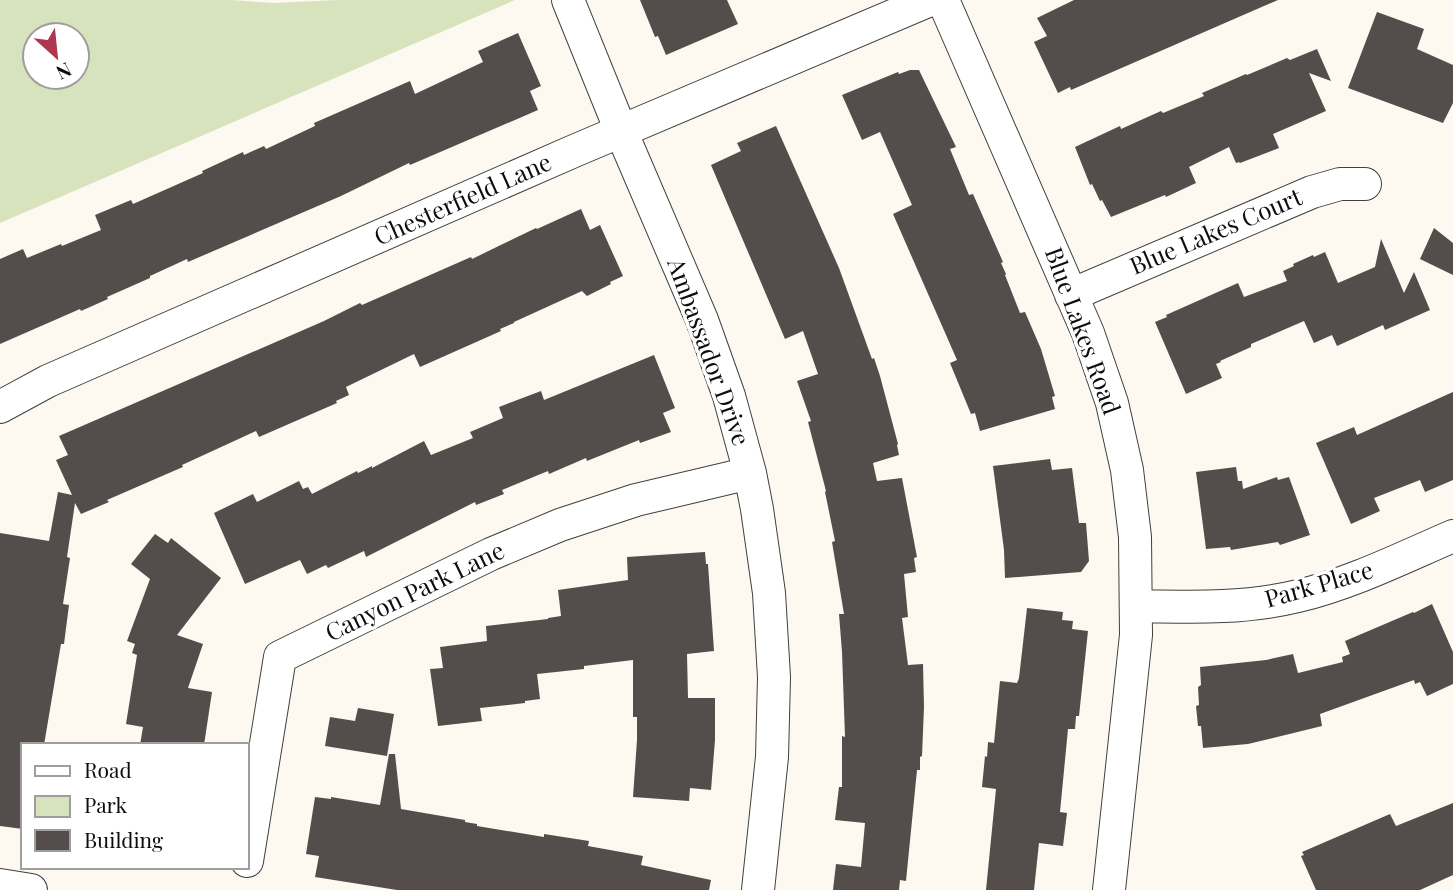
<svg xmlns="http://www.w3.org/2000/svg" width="1453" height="890" viewBox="0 0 1453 890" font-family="'Playfair Display',serif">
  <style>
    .green { fill: #d7e3bd; fill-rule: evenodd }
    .building { fill: #554d4b }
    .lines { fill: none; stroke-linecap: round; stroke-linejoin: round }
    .minor-casing { stroke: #404040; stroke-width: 34 }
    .minor { stroke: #fff; stroke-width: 32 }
    .labels { text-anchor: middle; stroke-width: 7; stroke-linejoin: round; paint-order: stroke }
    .street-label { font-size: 24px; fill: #0d0d0d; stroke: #fff }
  </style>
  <rect width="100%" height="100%" fill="#fdf8f0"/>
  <!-- green -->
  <path class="green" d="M0,0H230L273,3L339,0H515L0,223ZM35,35H77V77H35Z"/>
  <!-- building -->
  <path class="building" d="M640,0H727L738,24L666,55L658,36L655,37Z
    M1074,0H1278L1071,90L1070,87L1058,93L1034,42L1047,36L1037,18Z
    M1377,12L1424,29L1417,49L1453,65V103L1443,123L1348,88Z
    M518,33L541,86L530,91L538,110L410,165L409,163L341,196L188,262L187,259L150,276V278L107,297L108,299L81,311L80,309L0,344V259L23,249L27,258L61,244L62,246L101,230L95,215L131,200L133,204L203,173L202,171L243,152L244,155L264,146L266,149L315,126L314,123L410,81L415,94L483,62L478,51Z
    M1317,49L1331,81L1309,73L1326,111L1273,134L1279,148L1240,163L1239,162L1236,163L1229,147L1189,167L1196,183L1166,197L1165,195L1111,217L1102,200L1100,201L1092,184L1090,185L1075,147L1120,126L1121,129L1161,111L1163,113L1204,96L1202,93L1246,74L1247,75L1287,58L1290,60Z
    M910,70H919L956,147L950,149L969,195L973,194L1003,262L1001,263L1006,274L1005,275L1020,313L1025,312L1041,349L1055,396L1052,397L1055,409L980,431L975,413L971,414L950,363L957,360L893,214L912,205L880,132L862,140L842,95L898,72L899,74Z
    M776,126L839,268L872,359L874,358L880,376L898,444L897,445L899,455L873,463L877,481L902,478L917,557L914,558L916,572L904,574L908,617L902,618L908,665L923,664L924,707L922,756L920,757V770H917L906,881L900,880L899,890H833L836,864L861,867L865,823L835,820L839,787H842V736L845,737L842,652L839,614H844L832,542L835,541L825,492L826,491L808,422L811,421L797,381L818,374L803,331L785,339L711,165L741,151L737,143Z
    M581,209L590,230L600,225L623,276L610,282L611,284L587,296L582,291L514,322V323L500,329L501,331L420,367L414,354L346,387L349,395L336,401L337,403L259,437L256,431L182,465L183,467L169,473L107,500L109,502L81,514L75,503L67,557L70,558L63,604L69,605L64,644H61L44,745H23V829L0,826V533L49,541L58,492L72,495L56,460L68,455L59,436L324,321L360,303L362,305L471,257L472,259L536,228L537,229Z
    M1434,228L1453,243V275L1420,259Z
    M1381,239L1404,293L1414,272L1430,310L1385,330L1383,325L1337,346L1332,335L1314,343L1304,321L1251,344V347L1220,361L1221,362L1216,364L1222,378L1186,394L1155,322L1167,317L1166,315L1238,283L1244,297L1287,281L1283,271L1294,266L1293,264L1313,255L1314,257L1325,252L1338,283L1375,267Z
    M654,355L675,408L663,413L671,432L640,443L639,440L587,461L586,458L549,474L548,471L502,490L504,494L476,505L475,502L366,557L364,551L328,568L326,565L307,574L300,560L245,584L214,513L253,494L257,502L299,481L303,489L308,487L312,494L357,471L358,473L372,466V468L424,441L431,455L473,438L470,432L503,418L499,407L541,391L544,400Z
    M1453,392V480L1425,492L1420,480L1374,498L1380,511L1351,524L1316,443L1354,427L1357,435Z
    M1050,459L1052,470L1072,468L1079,523H1086L1089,561L1081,572L1005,578L1004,550L993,466Z
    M1236,467L1238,481H1242L1243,489L1277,477L1278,480L1289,477L1310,535L1280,545L1278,542L1231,550L1230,547L1206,549L1196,472Z
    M155,534L168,543L171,538L221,578L177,635L203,644L188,688L212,692L204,745H140L143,727L126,724L137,655L132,653L135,644L127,641L150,579L131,564Z
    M705,552L706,564H708L714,651L687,654L688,698H715V740L711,790L690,788L689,801L633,797L637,740V717H633V660L584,666V669L537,674L540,699L525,701V703L480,708L482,721L438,726L430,669L443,668L440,647L487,641L486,626L548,619V618L561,616L558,590L628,580L627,557Z
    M1432,604L1453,652V684L1427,696L1420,682L1415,684L1414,680L1320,714L1322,726L1248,744L1203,748L1201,726H1198L1196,706L1199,705L1198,687L1201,685L1200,667L1266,660L1293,654L1298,673L1343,662L1342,657L1350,654L1345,641L1413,612L1414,613Z
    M1027,608L1063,612L1062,620L1073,621L1072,629L1088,631L1079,716H1076L1075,729H1068L1060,812L1067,813L1063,846L1039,843L1034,890H986L996,789L982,787L985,756L987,757L988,742L994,743L1000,681L1017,683L1019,678Z
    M358,708L394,714L387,756L325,746L330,717L355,721Z
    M389,754H395L401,809L465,820V822L477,824V826L544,837V834L589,841L588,846L643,856L641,865L711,880L709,890H397L315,877L319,856L306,854L315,797L331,799V797L380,805Z
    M1453,803V875L1420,890H1316L1301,856L1304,855L1302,852L1390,814L1396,826Z"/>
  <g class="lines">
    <defs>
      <path id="minor" d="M568,0L621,131L702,320L729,396L750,473L757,509L769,593L774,677L772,757L758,890
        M943,0L1088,333L1112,403L1127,470L1135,537L1136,635L1109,890
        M1071,295L1312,192L1340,184H1365
        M0,407L48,381L574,151L930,0
        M1137,606C1191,607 1245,609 1298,596C1352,583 1402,558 1453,536
        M247,861L280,657L491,554L560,525L636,500L750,473
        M0,885L31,890"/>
    </defs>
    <!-- minor casing -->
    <use href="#minor" class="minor-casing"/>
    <!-- minor -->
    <use href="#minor" class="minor"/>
  </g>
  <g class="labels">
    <!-- street labels -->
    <g class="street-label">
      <text transform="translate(463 200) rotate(-24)" y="8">Chesterfield Lane</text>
      <text transform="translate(1216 232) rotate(-23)" y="8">Blue Lakes Court</text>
      <text transform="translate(1082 331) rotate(70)" y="8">Blue Lakes Road</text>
      <text transform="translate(708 352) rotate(70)" y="8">Ambassador Drive</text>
      <text transform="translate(1319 585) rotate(-16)" y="8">Park Place</text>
      <text transform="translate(415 592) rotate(-26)" y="8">Canyon Park Lane</text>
    </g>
  </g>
  <!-- legend -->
  <rect x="21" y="743" width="228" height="126" fill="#ffffff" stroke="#9e9e9e" stroke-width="2"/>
  <rect x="35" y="766" width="35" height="10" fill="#ffffff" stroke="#9e9e9e" stroke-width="2"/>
  <text x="84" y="778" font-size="21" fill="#0d0d0d">Road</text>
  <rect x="35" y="796" width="35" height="21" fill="#d7e3bd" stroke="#9e9e9e" stroke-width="2"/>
  <text x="84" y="813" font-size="21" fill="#0d0d0d">Park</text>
  <rect x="35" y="830" width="35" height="21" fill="#554d4b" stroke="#9e9e9e" stroke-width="2"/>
  <text x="84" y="848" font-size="21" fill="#0d0d0d">Building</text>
  <!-- north arrow -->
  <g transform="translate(56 56) rotate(153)"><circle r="33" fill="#ffffff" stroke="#9e9e9e" stroke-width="2"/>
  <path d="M0-5L12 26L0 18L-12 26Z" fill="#ac374e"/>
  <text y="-10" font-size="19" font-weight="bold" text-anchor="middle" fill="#0d0d0d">N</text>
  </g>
</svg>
